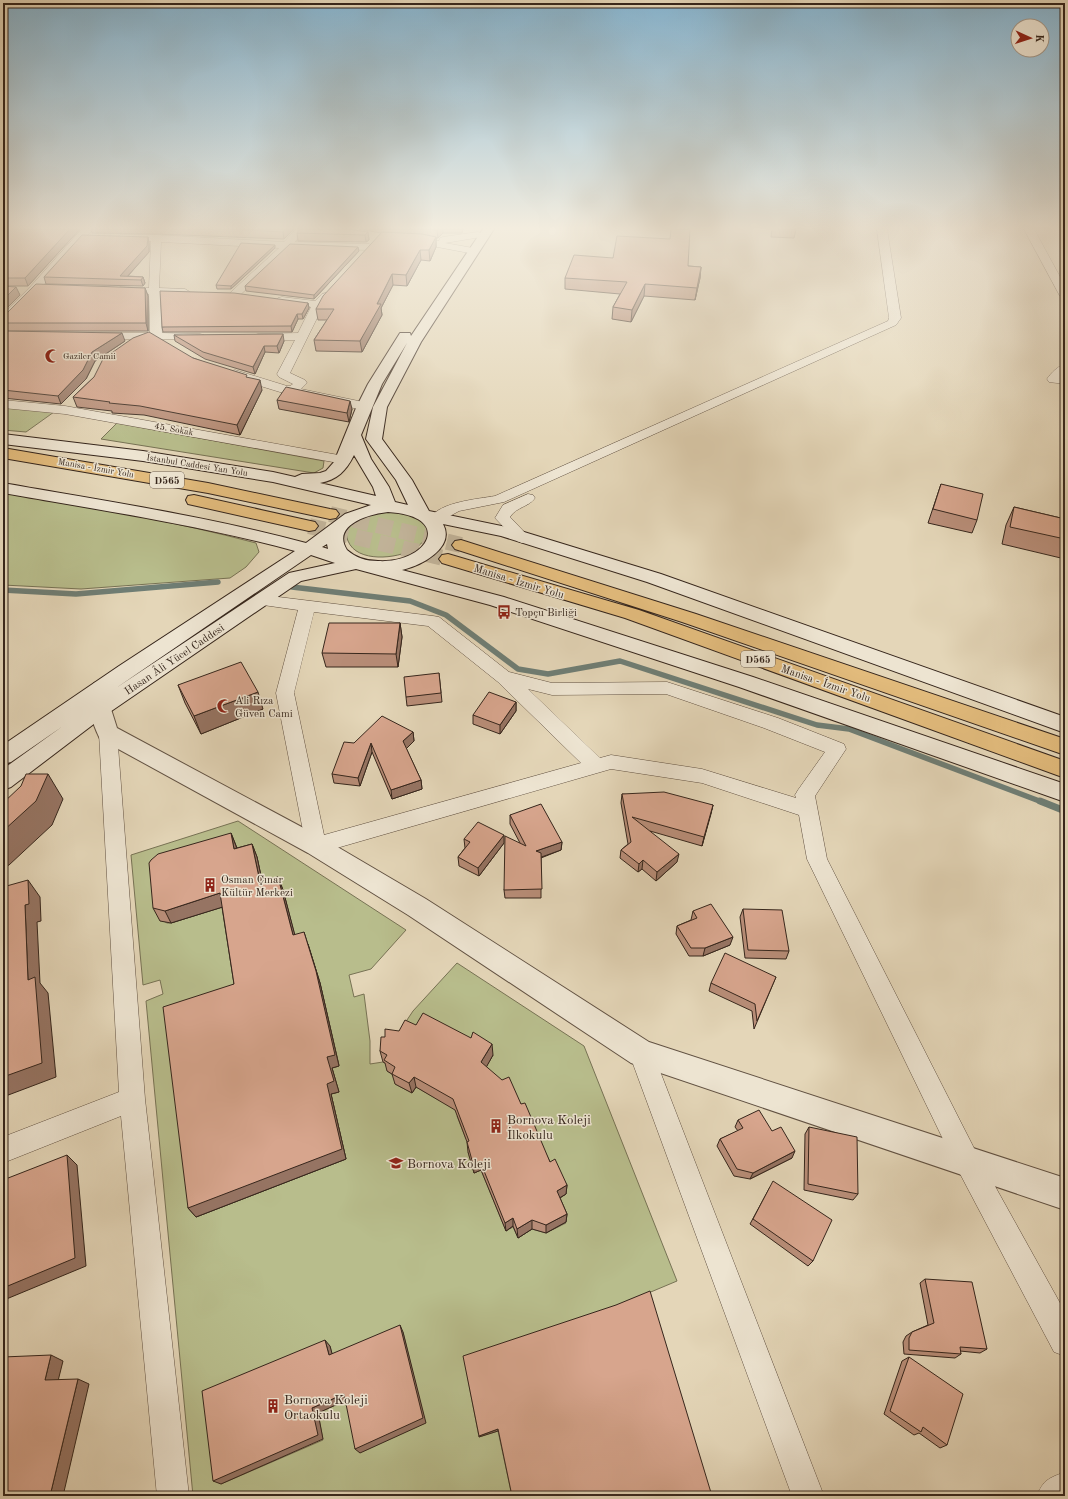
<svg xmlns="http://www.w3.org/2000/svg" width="1068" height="1499" viewBox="0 0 1068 1499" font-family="'Old Standard TT',serif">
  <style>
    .green { fill: #b8bd8c; stroke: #777254; fill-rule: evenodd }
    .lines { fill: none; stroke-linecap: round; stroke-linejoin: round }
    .stream-far1 { stroke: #6f7e75; stroke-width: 5.5 }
    .stream { stroke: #6f7e75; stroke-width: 7 }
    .trunk-tunnel { stroke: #c1b399; stroke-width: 16; stroke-dasharray: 16 8; stroke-linecap: butt }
    .minor-casing { stroke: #625243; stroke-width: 1 }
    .tertiary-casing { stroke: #625243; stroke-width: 2 }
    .secondary-casing { stroke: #36261c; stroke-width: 2 }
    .trunk-casing { stroke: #36261c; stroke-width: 2 }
    .minor { fill: #ede4d1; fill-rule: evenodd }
    .tertiary { fill: #ede4d1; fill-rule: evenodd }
    .secondary { fill: #ede4d1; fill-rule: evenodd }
    .trunk { fill: #e2bb7c; fill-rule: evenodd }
    .wall { fill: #b98e79; stroke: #36261c }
    .shaded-wall { fill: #967463; stroke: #36261c }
    .building { fill: #d7a58d; stroke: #36261c }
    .labels { text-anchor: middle; stroke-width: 3; stroke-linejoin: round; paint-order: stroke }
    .far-poi-label { font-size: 9px; fill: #36261c; stroke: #ede4d1; text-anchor: start }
    .far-street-label { font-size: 9px; fill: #36261c; stroke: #ede4d1 }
    .shield { fill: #ede4d1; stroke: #6d5f52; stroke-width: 1 }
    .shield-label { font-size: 10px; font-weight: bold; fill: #36261c }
    .street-label { font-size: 11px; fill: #36261c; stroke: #ede4d1 }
    .poi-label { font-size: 11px; fill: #36261c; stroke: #ede4d1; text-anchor: start }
    .near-poi-label { font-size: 13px; fill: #36261c; stroke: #ede4d1; text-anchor: start }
  </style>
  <rect width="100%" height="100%" fill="#e4d6b8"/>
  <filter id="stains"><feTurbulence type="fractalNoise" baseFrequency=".005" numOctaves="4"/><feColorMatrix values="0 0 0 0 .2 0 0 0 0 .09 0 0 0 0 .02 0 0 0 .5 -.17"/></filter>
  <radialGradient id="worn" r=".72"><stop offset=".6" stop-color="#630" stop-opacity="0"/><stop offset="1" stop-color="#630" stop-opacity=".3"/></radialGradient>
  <!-- green -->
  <path class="green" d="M3,406L54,412L26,432L3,430Z
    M117,423L324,461L323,468L314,473L101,439Z
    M3,492C87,506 173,521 256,543L259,552L246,567L230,578L81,589L3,585Z
    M401,510L426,524C429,536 424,543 414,549C397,559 357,563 348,541C346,536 347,530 350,526C354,522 359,517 364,515C375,512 389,512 401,510Z
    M238,821L406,930L371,969L349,975L354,997L364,994L370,1041V1064L383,1062L390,1066L387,1071L397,1078L395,1084L412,1093L416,1087L439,1100L444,1092C455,1095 460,1099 464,1110L457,1116L466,1139L475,1137L478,1148L468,1152L474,1173L481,1170L506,1231L513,1227L518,1238L532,1229L546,1233L566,1223L556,1200L566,1194L555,1168L549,1171L525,1113L521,1115L510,1088L496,1094V1085L481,1075L493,1055L475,1043L472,1049L426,1025L418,1037L408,1032L401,1045L393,1041L413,1011L457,963L584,1046L677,1281L615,1307L464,1358L479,1437L498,1431L512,1496H193L146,1001L163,994L160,980L143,985L131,855ZM236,846L239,862L257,857L265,895L283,890L298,947L308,944L320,983L339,1065L332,1068L338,1092L331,1094L346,1159L196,1217L170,1019L252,992L248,975L237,978L226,906L171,923H167L160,919L156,876L158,872L164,867ZM403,1332L425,1423L360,1452L349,1399L318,1413L323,1440L221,1484L211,1396L330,1346L334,1361Z"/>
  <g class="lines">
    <!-- stream-far1 -->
    <path class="stream-far1" d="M292,587L410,601L446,615L518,669L548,674L620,661L817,725L849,729L1042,802
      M3,590L76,594L218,582"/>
    <!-- stream -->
    <path class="stream" d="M1040,801L1065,811"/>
    <!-- trunk-tunnel -->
    <path class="trunk-tunnel" d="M330,514L461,545
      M309,526L448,559"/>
    <defs>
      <path id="minor" d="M82,229H93L39,290L7,322L3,323V314L31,286Z
        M296,229H306L295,242L369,244L374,247L369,250L290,248L239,296L235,297L230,294L231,292L279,248L161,242L159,288L185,289L190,292L185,295L160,294L162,333L200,334L204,335L206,337L204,339H98L94,338L92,336L94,334L98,333H150L149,294L120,293L115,290L120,287L149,288L151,241L123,240L120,239L118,237L120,235H156L284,242Z
        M877,229H887L901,318L896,325L504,502L459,511L443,520L438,521L433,520L431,517C441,502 478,499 495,496L888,321L889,318Z
        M1024,229H1034L1065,286V299L1060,296Z
        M478,232L481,233L483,235L481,237L445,243L473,248L474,250L473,252L469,253L411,242L406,239L411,236L439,241L440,238L443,237Z
        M326,293L331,296L323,306L290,373L305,380L307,383L301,389L368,403L369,406L368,409L363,410L280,392L231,377L229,374L231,371L235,370L287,386H290L293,384L279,377L277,374L295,340H258L254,339L252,337L254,335L258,334L298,333L311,307L278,302L277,300L278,298L282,297L315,301L322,294Z
        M1065,364V375L1063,376H1065V384L1049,382L1047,379C1051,373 1058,366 1065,364Z
        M3,400L65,406L344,456L349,457L351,460L349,463L344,464L65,414L3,408Z
        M528,494L533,495L535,498C529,507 516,507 510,517L530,538L527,541L522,543L517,541L495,518L503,505Z
        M262,595L433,616L439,617L509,672L552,683L667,682L778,718L844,744L846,749L815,796L827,859L976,1152L1065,1312V1356L1054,1352L958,1170L807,859L799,815L702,783L611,769L316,854L309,852L306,846L276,693L298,610L256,604L254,600L256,596ZM314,612L428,626L498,682L581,763L324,835L294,693ZM528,689L552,695L666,694L764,728L825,752L798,790L795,795L796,798L702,769L611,755L600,758Z
        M108,726L115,728L117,733L145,1099L189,1496H157L121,1116L3,1163V1137L119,1092L99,733L101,728Z
        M641,1041L650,1045L653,1053L824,1496H792L629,1053L632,1045Z
        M1065,1472V1496H1037C1043,1480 1049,1478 1065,1472Z"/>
      <path id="tertiary" d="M101,681L108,683L111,688V709L117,728L324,839L426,899L649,1042L1065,1178V1210L631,1063L408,915L308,853L100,739C92,723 84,699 94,683Z"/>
      <path id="secondary" d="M483,229H494L421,342L387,407L382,439L412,480L429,511L511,528L661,574L1065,717V733L647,582L501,536L443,524C456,548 420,566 402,570L504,597L753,677L1065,784V802L739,687L490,605L356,569L301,581L107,714L11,787L3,790V769L63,726L11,762L3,764V745L119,666L295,551C199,525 100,510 3,493V483C104,501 207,516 306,543L345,514L371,505L273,482L143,461L3,444V434L143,451L273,472L295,477L302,474L320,473L326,471L334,462L356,408L368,384L400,333H410L411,336ZM407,343L373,407L366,439L396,480L408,505L395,502L389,487L371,459L361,435L382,384ZM354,455L373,487L376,496L320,483C337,480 346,471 354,455ZM388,512C455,516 428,564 378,561C366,561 356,558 347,550C331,525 369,514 388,512ZM327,544L328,549L322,547ZM311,555L335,563L289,573L116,688Z"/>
      <path id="trunk" d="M3,448L208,483L330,509L336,510L339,514L336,518L330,519L208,493L3,458Z
        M194,495L315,522L318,526L315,530L309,531L188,504L186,500L188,496Z
        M461,540L696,614L1065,739V755L682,622L455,549L452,545L455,541Z
        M448,554L639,610L1065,761V778L625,618L442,563L439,559L442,555Z"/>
    </defs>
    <!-- minor casing -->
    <use href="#minor" class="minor-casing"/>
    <!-- tertiary casing -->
    <use href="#tertiary" class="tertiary-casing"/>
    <!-- secondary casing -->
    <use href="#secondary" class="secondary-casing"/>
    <!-- trunk casing -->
    <use href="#trunk" class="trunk-casing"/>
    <!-- minor -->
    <use href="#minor" class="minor"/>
    <!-- tertiary -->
    <use href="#tertiary" class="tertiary"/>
    <!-- secondary -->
    <use href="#secondary" class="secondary"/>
    <!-- trunk -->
    <use href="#trunk" class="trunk"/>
  </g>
  <!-- wall -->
  <path class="wall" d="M3,229H80L28,286H3Z
    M91,229H294L284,239L156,234L92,233Z
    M359,229H463L462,233H443L438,238H436V247L430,261L421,260L407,286L393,285L381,308L382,315L362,352L316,351L314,340L327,320H318L316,309L381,233Z
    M772,229H796L794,238L771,237Z
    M368,232L369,240L366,242L298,241L297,233Z
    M148,237L149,243V252L128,276L143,277L145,283L143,286L46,284L44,277Z
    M670,239L688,266L701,267L700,278L695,300L644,296L631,322L612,319L613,307L620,294L565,289V278L613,258Z
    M275,248L231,289H217L216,285Z
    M359,251L314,299L246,291L245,286Z
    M145,288L148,296V331H3V315Z
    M308,303L309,308L303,319H298L292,332H163L162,327Z
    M3,331L125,341L95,361L86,379L61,404L3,398Z
    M174,335L284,341L279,353L265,352L255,374L205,359L175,341Z
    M193,358L248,378L262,390L240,435L144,415L112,413V411L77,407L73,397L94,377Z
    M277,400L352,409L349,422L279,409Z
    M941,484L977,520L972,533L928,523Z
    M1014,507L1065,519V559L1002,544L1006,525Z
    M400,623L402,637L398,667H326L322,653Z
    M439,673L442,702L407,706L406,697Z
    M178,685L263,709L201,734L185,703Z
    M516,702V711L500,734L473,724V715Z
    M413,732L414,741L406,748L421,780L422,789L392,799L372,752L360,786L334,783L332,774L354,743Z
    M622,794L713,805L702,846L650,831L677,862L656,881L642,869L638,872L620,858L621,850L628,844L621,803Z
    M510,815L562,842L561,850L541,858V898H505L504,890L520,843L510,824Z
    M231,833L237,848L252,844L257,857L262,881L278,877L283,890L294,934L308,944L320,983L339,1066L332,1068L339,1092L331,1094L346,1159L196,1217L188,1208L234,984L222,907L171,923L160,921L153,908Z
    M464,839L504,843L479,876L459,866L458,857L465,848Z
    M743,909L789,951L786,959L745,958L740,917Z
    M693,911L730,945L703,956H689L676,934L677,926L691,920Z
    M776,977L754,1029L752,1011L709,991L711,983Z
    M416,1025L493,1055L486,1067L521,1104L550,1162L567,1185L566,1194L560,1198L567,1214L566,1222L546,1233L532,1229L518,1238L513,1226L506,1231L481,1170L474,1173L468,1152L467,1142L455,1110L416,1087L412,1093L395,1084L392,1074L387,1071L385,1063L383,1062L380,1051L385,1037Z
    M738,1120L772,1131L792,1158L750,1179L734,1176L717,1146L720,1139L738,1131L735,1127Z
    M809,1127L858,1194L853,1200L804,1190L805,1134Z
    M770,1187L813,1261L808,1266L750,1224Z
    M925,1279L987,1349L980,1353L960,1351L961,1354L955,1358L904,1354L903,1342L906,1336L912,1332L928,1325L920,1283Z
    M909,1357L947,1445L940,1448L919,1433L914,1435L884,1414L902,1361Z"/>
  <!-- shaded-wall -->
  <path class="shaded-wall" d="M70,229H80L28,286L25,278Z
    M285,229H294L284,239L283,232Z
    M438,229H443V233L438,238L437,231Z
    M368,232L369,240L366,242L365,235Z
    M148,237L149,243V252L125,279L120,276Z
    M436,237V247L430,261L429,250Z
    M275,245V248L231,289V286Z
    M358,247L359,251L314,299V295Z
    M420,250L421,260L407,286L406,275Z
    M701,267L700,278L695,300L697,288Z
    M392,274L393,285L381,308L382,315L362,352L360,341L377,304Z
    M143,277L145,283L143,286L141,280Z
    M645,284L644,296L631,322L632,310Z
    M16,287L20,295L3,312V300Z
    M145,288L148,296V331L146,323Z
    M308,303L309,308L303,319L302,314Z
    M297,314L298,319L292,332L291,326Z
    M122,333L125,341L95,361L86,379L61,404L58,396L92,352Z
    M283,334L284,341L279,353L277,346Z
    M264,346L265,352L255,374L253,367Z
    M260,380L262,390L240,435L237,425Z
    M350,401L352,409L349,422L347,413Z
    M400,623L402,637L398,667L396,654Z
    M258,692L263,709L201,734L194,716Z
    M516,702V711L500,734V725Z
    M413,732L414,741L405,750L403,741Z
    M371,743L372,752L360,786L358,778Z
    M48,774L63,799L52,825L9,865L3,868V831Z
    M421,780L422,789L392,799L391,790Z
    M713,805L711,814L702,846L704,837Z
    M231,833L236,846L239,862L234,849Z
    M504,835V843L479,876L478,868Z
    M562,842L561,850L536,859V851Z
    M252,844L257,857L265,895L260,882Z
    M679,854L677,862L656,881L657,872Z
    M643,860L642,869L638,872L639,864Z
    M278,877L283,890L298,947L293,935Z
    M28,880L40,897L41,921L37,922L40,983L48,993L56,1077L3,1097V1077L28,980L25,905Z
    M220,893L226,906L171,923L165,911Z
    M304,932L320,983L339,1066L332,1068L339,1092L331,1094L346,1159L196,1217L188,1208L327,1084V1057Z
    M733,937L730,945L703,956L705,948Z
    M492,1044L493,1055L483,1073L481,1062Z
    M414,1077L416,1087L412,1093L409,1083Z
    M795,1151L792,1158L750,1179L753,1173Z
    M67,1155L77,1165L86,1266L4,1300L3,1299V1288Z
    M480,1161L481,1170L474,1173L473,1164Z
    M567,1185L566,1194L556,1200L557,1191Z
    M567,1214L566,1222L546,1233V1225Z
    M513,1218V1226L506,1231L505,1223Z
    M532,1220V1229L518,1238L517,1229Z
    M400,1325L403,1332L426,1423L360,1453L355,1449Z
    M325,1340L330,1346L334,1361L329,1355Z
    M51,1355L63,1361L57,1385L45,1380Z
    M78,1379L89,1384L63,1496H50Z
    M344,1394L349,1399L318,1413L323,1439L221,1484L213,1481L312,1408Z
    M498,1429V1431L479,1437V1436Z"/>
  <!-- building -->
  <path class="building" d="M3,229H70L25,278H3Z
    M230,229H285L283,232Z
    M300,229H348L368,232L365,235L297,233Z
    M430,229H438L437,231Z
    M671,229H690L688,266L701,267L697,288L645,284L632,310L613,307L627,282L565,278L574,255L613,258L617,236L670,239Z
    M382,232L422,234L436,237L429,250H420L406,275L392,274L377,304H381L360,341L314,340L334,309H316L323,296Z
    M82,235L148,237L147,246L120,276L143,277L141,280L44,277Z
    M241,243L275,245L231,286L216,285Z
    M290,244L358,247L314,295L245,286Z
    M36,284L145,288L146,323H3V315H5Z
    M3,286L16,287L3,300Z
    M160,291L234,293L308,303L302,314H297L291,326L162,327Z
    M3,331L122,333L92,352L83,370L58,396L3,390Z
    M149,332L193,358L247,375L246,377L260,380L237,425L140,406L109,403L110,402L73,397L94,377L103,359L133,338Z
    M283,334L277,346H264L253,367L203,352L174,335Z
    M286,387L350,401L347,413L277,400Z
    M941,484L983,494L977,520L933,509Z
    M1014,507L1065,519V539L1010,527Z
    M329,623H400L396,654L322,653Z
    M241,662L258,692L194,716L178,685Z
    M439,673L441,693L406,697L404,677Z
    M489,692L516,702L500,725L473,715Z
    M382,716L413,732L403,741L421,780L391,790L371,743L358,778L332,774L344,742L354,743Z
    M26,774H48L36,801L3,831V803L21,786Z
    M664,792L713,805L704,837L632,817L679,854L657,872L643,860L639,864L621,850L631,842L622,794Z
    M541,804L562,842L536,851L541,853L542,889L504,890L505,836L526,846L510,815Z
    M478,822L504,835L478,868L458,857L470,842L464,839Z
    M231,833L234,849L252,844L260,882L278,877L293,935L304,932L316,971L335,1055L327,1057L334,1081L327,1084L342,1149L188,1208L163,1007L234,984L220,893L165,911L153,908L149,863L151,860L158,854Z
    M28,880L29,904L25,905L28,980L35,977L42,1063L3,1077V887Z
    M711,904L733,937L705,948H691L677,926L697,918L693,911Z
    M743,909L782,910L789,951L748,950Z
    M725,953L776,977L757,1021L755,1004L711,983Z
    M423,1013L471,1038L473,1032L492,1044L481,1062L502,1080L509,1077L521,1104L525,1103L550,1162L555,1159L567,1185L557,1191L567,1214L546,1225L532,1220L517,1229L513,1218L505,1223L480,1161L473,1164L467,1142L469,1141L453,1099L414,1077L409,1083L392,1074L395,1067L384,1060L387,1055L380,1051L381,1037H385V1029L399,1031L405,1020L416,1025Z
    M759,1110L772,1131L781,1127L795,1151L753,1173L737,1169L720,1139L743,1128L738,1120Z
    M809,1127L857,1137L858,1194L808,1184Z
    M67,1155L75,1258L3,1288V1180Z
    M773,1181L832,1220L813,1261L753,1219Z
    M925,1279L972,1282L987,1349L960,1347L961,1354L909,1350V1338L912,1332L934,1323Z
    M650,1291L712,1496H512L498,1429L479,1436L463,1356L616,1305Z
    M400,1325L423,1418L355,1449L344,1394L312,1408L318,1435L213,1481L202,1391L325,1340L329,1355Z
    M51,1355L45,1380L78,1379L50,1496H3V1357Z
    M909,1357L963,1394L947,1445L923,1427L921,1432L890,1411Z"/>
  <!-- sky -->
  <linearGradient id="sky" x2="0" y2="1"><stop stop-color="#87b6d2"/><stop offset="0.52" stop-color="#f3eddf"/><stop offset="1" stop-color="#f3eddf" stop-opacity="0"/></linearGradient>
  <rect width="1068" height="439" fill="url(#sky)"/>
  <!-- icons -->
  <defs>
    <symbol id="mosque-bare" viewBox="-9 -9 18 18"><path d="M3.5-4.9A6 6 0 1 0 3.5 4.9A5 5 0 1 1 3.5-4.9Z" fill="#8f2418" stroke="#ede4d1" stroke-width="2.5" paint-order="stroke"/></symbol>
    <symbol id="bus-bare" viewBox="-9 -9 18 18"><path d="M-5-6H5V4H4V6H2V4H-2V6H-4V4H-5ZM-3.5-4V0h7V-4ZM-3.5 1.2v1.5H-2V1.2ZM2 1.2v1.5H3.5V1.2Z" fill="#8f2418" stroke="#ede4d1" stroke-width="2.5" paint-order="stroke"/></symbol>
    <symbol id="building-bare" viewBox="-9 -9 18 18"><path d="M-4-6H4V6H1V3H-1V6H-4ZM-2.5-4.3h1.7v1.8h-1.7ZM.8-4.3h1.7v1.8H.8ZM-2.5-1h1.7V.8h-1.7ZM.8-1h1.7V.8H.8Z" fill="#8f2418" stroke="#ede4d1" stroke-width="2.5" paint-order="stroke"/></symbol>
    <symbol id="school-bare" viewBox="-9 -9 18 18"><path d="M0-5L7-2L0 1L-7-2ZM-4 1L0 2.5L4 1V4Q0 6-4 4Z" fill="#8f2418" stroke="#ede4d1" stroke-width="2.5" paint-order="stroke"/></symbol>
  </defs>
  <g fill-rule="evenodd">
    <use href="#mosque-bare" x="42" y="346" width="20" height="20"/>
    <use href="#bus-bare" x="494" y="602" width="20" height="20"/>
    <use href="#mosque-bare" x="214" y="696" width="20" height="20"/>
    <use href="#building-bare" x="200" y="875" width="20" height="20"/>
    <use href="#building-bare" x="486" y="1116" width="20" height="20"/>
    <use href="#school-bare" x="386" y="1153" width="20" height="20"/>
    <use href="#building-bare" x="263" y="1396" width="20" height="20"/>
  </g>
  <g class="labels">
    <!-- far-poi labels -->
    <g class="far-poi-label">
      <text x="63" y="359">Gaziler Camii</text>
    </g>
    <!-- far-street labels -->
    <g class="far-street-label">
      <text transform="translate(174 429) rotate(10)" y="3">45. Sokak</text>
      <text transform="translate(197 465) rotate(9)" y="3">İstanbul Caddesi Yan Yolu</text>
      <text transform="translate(96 468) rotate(10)" y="3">Manisa - İzmir Yolu</text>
    </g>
    <!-- shield labels -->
    <g class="shield">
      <rect x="150" y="472" width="34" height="16" rx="3"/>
      <rect x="741" y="651" width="34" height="16" rx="3"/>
    </g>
    <g class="shield-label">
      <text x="167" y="484">D565</text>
      <text x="758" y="663">D565</text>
    </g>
    <!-- street labels -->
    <g class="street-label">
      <text transform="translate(519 581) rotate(17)" y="4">Manisa - İzmir Yolu</text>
      <text transform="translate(174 659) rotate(-34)" y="4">Hasan Âli Yücel Caddesi</text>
      <text transform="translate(826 683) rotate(19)" y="4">Manisa - İzmir Yolu</text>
    </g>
    <!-- poi labels -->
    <g class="poi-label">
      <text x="515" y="616">Topçu Birliği</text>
      <text x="235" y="704">Ali Rıza<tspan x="235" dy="13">Güven Cami</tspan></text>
      <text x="221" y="883">Osman Çınar<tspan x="221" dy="13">Kültür Merkezi</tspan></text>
    </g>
    <!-- near-poi labels -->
    <g class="near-poi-label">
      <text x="507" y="1124">Bornova Koleji<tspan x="507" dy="15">İlkokulu</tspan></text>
      <text x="407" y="1168">Bornova Koleji</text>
      <text x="284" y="1404">Bornova Koleji<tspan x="284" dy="15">Ortaokulu</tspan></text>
    </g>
  </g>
  <!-- margin -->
  <rect width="1068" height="1499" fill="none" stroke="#e4d6b8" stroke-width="16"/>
  <rect x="4" y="4" width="1060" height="1491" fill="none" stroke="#36261c" stroke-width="2"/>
  <rect x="8" y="8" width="1052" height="1483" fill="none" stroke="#36261c"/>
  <!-- north arrow -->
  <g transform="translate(1030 38) rotate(93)"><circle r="19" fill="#ede4d1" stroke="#a49889"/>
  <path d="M0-3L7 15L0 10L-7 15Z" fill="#8f2418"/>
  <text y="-6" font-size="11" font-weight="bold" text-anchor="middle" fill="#36261c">K</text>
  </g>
  <rect width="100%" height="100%" filter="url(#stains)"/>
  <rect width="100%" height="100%" fill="url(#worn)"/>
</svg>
